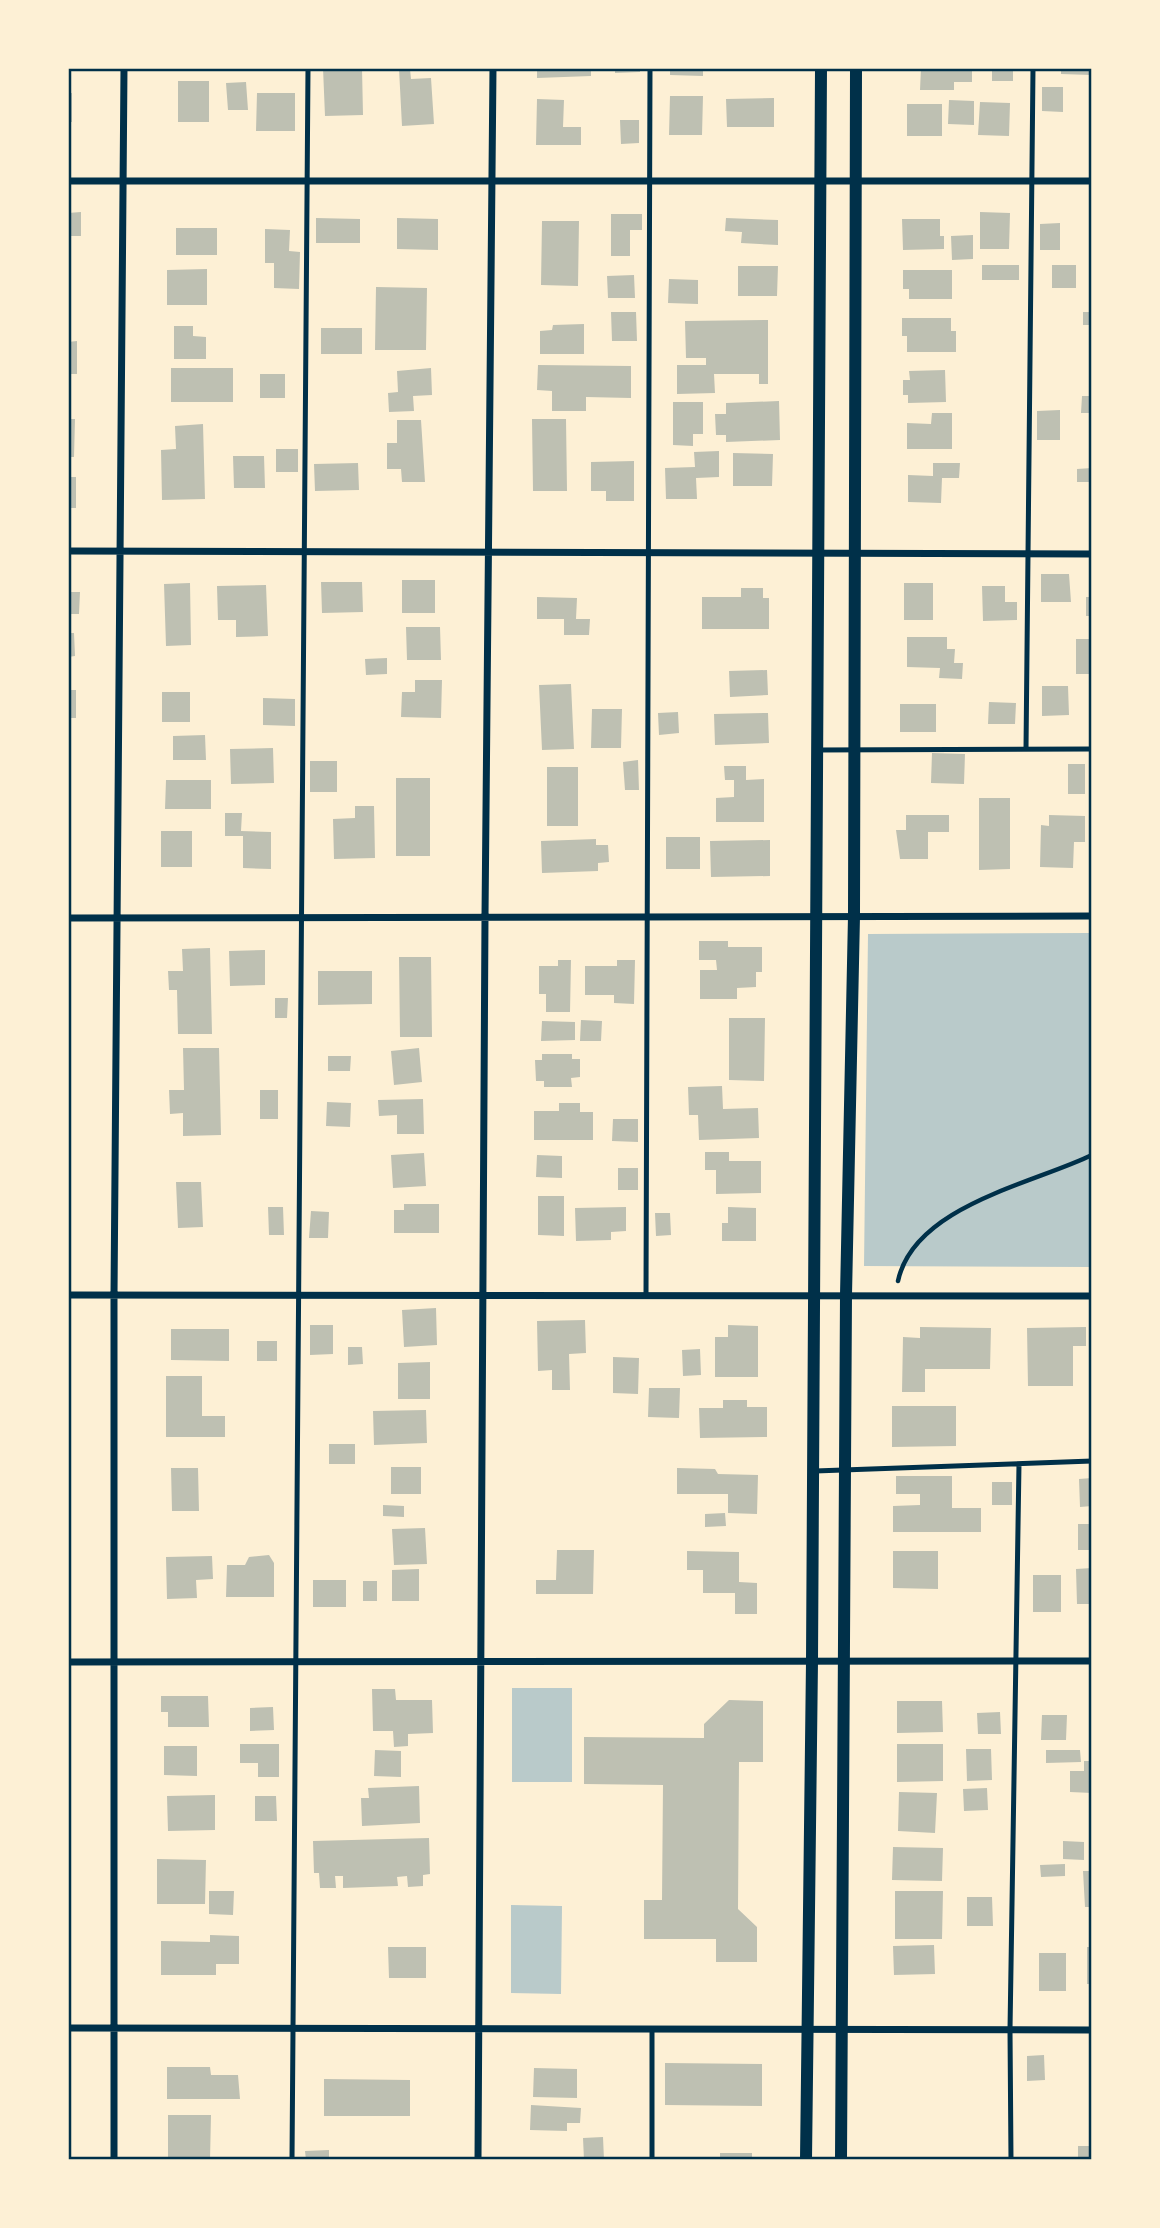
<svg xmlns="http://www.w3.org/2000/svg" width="1160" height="2228" viewBox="0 0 1160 2228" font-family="'Libre Baskerville',serif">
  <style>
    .green { fill: #b9caca }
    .building { fill: #bec0b2 }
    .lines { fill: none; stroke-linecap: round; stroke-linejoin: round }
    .path { stroke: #003049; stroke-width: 4.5 }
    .service { stroke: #003049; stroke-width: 5 }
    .minor { stroke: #003049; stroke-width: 7 }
    .tertiary { stroke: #003049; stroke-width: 12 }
    .neatline { fill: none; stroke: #003049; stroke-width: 2.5 }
  </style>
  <rect width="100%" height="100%" fill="#fdf0d5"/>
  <!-- green -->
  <path class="green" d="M1092,933V1267L864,1266L868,934Z
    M512,1688H572V1782H512Z
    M511,1905L562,1906L561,1994L511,1993Z"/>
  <!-- building -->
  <path class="building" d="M323,68H362L363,115L325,116Z
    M537,68H591V76L537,78Z
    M615,68H640V72L615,73Z
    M670,68H703V76L670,75Z
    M921,68H972V82H954V90H920Z
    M992,68H1013V81H992Z
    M1061,68H1092L1091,75L1061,74Z
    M399,69H410L411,79L431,78L434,124L402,126Z
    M178,81H209V122H178Z
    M246,82L248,110H228L226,83Z
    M1042,87H1063V112L1042,111Z
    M68,93H72V122H68Z
    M257,93H295V131H256Z
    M670,96H703L702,135H669Z
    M774,98V127H727L726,99Z
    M537,99L564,100L563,127H581V145H536Z
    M949,100L974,101V125L948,124Z
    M980,102L1010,103L1009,136L978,135Z
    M907,104H942V136H907Z
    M620,120H639V143L621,144Z
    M81,212V236H68V213Z
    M980,212L1010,213L1009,249H980Z
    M611,214H642V230H630V256H611Z
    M316,218L360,219V243H316Z
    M397,218L438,219V250L397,249Z
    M726,218L778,220V245L741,243L742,232L725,231Z
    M902,219H940V236H944V249L903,250Z
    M542,221H579L578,286L541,285Z
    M1060,223V250H1040V224Z
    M176,228H217V255H176Z
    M265,229L290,230L289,251L300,252L299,289L274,288V263H265Z
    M973,235V259L952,260L951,236Z
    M982,265H1019V280H982Z
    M1052,265H1076V288H1052Z
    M738,266H778L777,296H738Z
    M207,269V305H167V270Z
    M903,270H952V299H909V289H903Z
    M634,275L635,298H608L607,276Z
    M669,279L698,280V304L668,303Z
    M376,287L427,288L426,350H375Z
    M611,312H636L637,341H612Z
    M1083,312H1092V325H1083Z
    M902,318H951V331H956V352H907V336H902Z
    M768,320V384H759V374H714L715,393L677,394V365H706V358H686L685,321Z
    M584,324V354H540V331L552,330L553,325Z
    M174,326H193V336L206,337V359H174Z
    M321,328H362V354H321Z
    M77,341V374H68V342Z
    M538,365L631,366V398L586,397V411H552V391L537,390Z
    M171,368H233V402H171Z
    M431,368L432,395L413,396L414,411L389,412L388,393L398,392L397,371Z
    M945,370L946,402L908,403V395H903V380H910L909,371Z
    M260,374H285V398H260Z
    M1082,396H1092V413H1081Z
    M779,401L780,440L726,442V435H716L715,414H726V403Z
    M673,402H703V434H693V446L673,445Z
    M1060,410V440H1037V411Z
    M932,413H952V449H907V423L931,424Z
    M68,419H75L74,457H68Z
    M532,419H566L567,491H533Z
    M397,420H421L425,482H402L401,469H387V443H397Z
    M203,424L205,499L162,500L161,450L176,449L175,426Z
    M276,449H298V472H276Z
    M719,451V477L696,478L697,499H666L665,468L695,467L694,452Z
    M733,453L773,454L772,486H733Z
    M233,456H264L265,488H234Z
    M634,461V501H606V491H591V462Z
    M358,463L359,490L315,491L314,464Z
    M933,463H960L959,478H942L941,503L908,502V475L933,476Z
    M1092,468V482H1077V469Z
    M68,477H76V508H68Z
    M1041,574H1069L1071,602H1041Z
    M402,580H435V613H402Z
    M321,582H362L363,612L322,613Z
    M190,583L191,645L166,646L164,584Z
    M904,583H933V620H904Z
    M266,585L268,636L236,637V620H218L217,586Z
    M982,586H1005V602H1017V620L983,621Z
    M741,588H763V598H769V629H702V597H741Z
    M68,592H80L79,614H68Z
    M537,597L577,598L576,619H590L589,635H564V619H537Z
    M1086,597H1092V616H1086Z
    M406,627H440L441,660H407Z
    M68,633H74L75,656L68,657Z
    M907,637H947V649H955L954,663H963L962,679L939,678L940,668L907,667Z
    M1076,639H1092V674H1076Z
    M387,658V674L366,675L365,659Z
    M767,670L768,695L730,697L729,671Z
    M415,680H442L441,718L401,717L402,692H415Z
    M571,684L574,749L542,750L539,685Z
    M1042,686H1068L1069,715L1042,716Z
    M68,690H76V718H68Z
    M162,692H190V722H162Z
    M263,698L295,699V726L263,725Z
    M989,702L1016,703L1015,724H988Z
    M900,704H936V732H900Z
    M592,709H622L621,748H591Z
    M678,712L679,733L659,735L658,713Z
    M768,713L769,743L715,745L714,714Z
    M205,735L206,760H173V736Z
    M273,748L274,783L231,784L230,749Z
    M932,753L965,754L964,784L931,783Z
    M638,760L639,790H625L623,762Z
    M310,761H337V792H310Z
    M1068,764H1085V794H1068Z
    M724,766H746V780L764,779V822H716V798L734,797V780H725Z
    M547,767H578V826H547Z
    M396,778H430V856H396Z
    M166,780H211V809H165Z
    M979,798H1010V869L979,870Z
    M355,806H374L375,858L334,859L333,819L355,818Z
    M225,813H242L241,831L271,832V869L243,868V836H225Z
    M906,815H949V832H928V859H900L896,830H906Z
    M1049,815L1085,816V842H1074L1073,868L1040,867L1041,825L1049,826Z
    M161,831H192V867H161Z
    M666,837H700V869H666Z
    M596,839V845H608L609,862L598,863V871L542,873L541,841Z
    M770,840V876L711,877L710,841Z
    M699,941H728V947H762V972H756V987L737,988V999H700V970H717L716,960H699Z
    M210,948L212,1034H178L177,990H169L168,971H183L182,949Z
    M265,950V985L230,986L229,951Z
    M399,957H431L432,1037H400Z
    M558,960H571L570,1012H546V994H539V966H558Z
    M617,960H635L634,1004L614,1003V995H585V966H617Z
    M318,971H372V1004L318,1005Z
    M275,998H288L287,1018H275Z
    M729,1018H765L764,1081L729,1080Z
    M581,1020L602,1021L601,1041H580Z
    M542,1021L575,1022V1040L541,1041Z
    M183,1048H219L221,1135L183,1136V1113L170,1114L169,1090H184Z
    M419,1048L422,1082L394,1085L391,1051Z
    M542,1054H572V1059H580V1077L571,1078L572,1087H544V1081H536L535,1060H542Z
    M328,1056H351L350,1071H328Z
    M722,1086L723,1109L758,1108L759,1138L699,1140L698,1115H689L688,1087Z
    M260,1090H278V1119H260Z
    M423,1099L424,1134H397V1115L379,1116L378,1100Z
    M327,1102L351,1103L350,1127L326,1126Z
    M559,1103H580V1112H593V1140H534V1111H559Z
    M613,1119H638V1142L612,1141Z
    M705,1152H729V1161H761V1193L716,1194V1170H705Z
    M424,1153L426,1186L393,1188L391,1155Z
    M537,1155L562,1156V1178L536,1177Z
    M618,1168H638V1190H618Z
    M176,1182H201L203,1227L178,1228Z
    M538,1196H564V1236L538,1235Z
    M404,1204H439V1233H394V1210H404Z
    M268,1207H283L284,1235H269Z
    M626,1207V1231L611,1232V1240L576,1241L575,1208Z
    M728,1207L756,1208V1241H722V1223H728Z
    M311,1211L329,1212L328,1238H309Z
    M655,1213H670L671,1235L656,1236Z
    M436,1308L437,1345L404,1347L402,1310Z
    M585,1320L586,1353L569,1354L570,1390H552V1370L538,1371L537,1321Z
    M310,1325H333V1354L310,1355Z
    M728,1325L758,1326V1377H715V1337H728Z
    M920,1327L991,1328L990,1369H925V1392H902L903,1337L920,1338Z
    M1086,1327V1346H1073V1386H1028L1027,1328Z
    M171,1329H229V1361L171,1360Z
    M257,1341H277V1361H257Z
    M348,1347H362L363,1364L348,1365Z
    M700,1349L701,1375L683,1376L682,1350Z
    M613,1357L639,1358L638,1394L613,1393Z
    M430,1362V1399H398V1363Z
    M166,1376H202V1416H225V1437H166Z
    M649,1388H680L679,1418L648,1417Z
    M723,1400H747V1407H767V1437L700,1438L699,1408H723Z
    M892,1406H956V1446L892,1447Z
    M426,1410L427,1443L374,1445L373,1411Z
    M329,1444H355V1464H329Z
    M391,1467H421V1494H391Z
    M171,1468H198L199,1511H172Z
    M677,1468L715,1469L718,1474L758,1475L757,1514L728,1513V1494H677Z
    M896,1476H952V1508H981V1532H893V1506L920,1505V1494H896Z
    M1092,1478V1506L1080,1507L1079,1479Z
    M992,1482H1012V1505H992Z
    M383,1505L404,1506V1517L383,1516Z
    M725,1513L726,1526L705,1527V1514Z
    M1078,1524H1092V1550H1078Z
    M425,1528L427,1564L394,1565L392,1529Z
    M557,1550H594L593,1594H536V1580H556Z
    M687,1551L739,1552V1582L757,1583V1614H735V1593H703V1570H687Z
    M893,1551H938V1589L893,1588Z
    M269,1555L274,1563V1597H226L227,1565H245L249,1557Z
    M212,1556L213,1579L196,1580L197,1598L167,1599L166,1557Z
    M1092,1568V1604H1077L1076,1569Z
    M419,1569V1601H392V1570Z
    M1033,1575H1061V1612H1033Z
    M313,1580H346V1607H313Z
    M363,1581H377V1601H363Z
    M372,1689H395L396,1700H432L433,1733L408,1734V1746L394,1747L393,1731H373Z
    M161,1696H208L209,1727H168V1712H161Z
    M729,1700L763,1701V1762H739L738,1909L757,1927V1962H716V1939H644V1900H662L663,1785L584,1784V1737L704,1738V1724Z
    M897,1701H942L943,1732L897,1733Z
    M273,1707L274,1730L250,1731V1708Z
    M1000,1712L1001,1734H978L977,1713Z
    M1042,1715H1067L1066,1740H1041Z
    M240,1744H279V1777H258V1763H240Z
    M897,1744H943V1781L897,1782Z
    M164,1746H197V1776L164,1775Z
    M966,1749H991L992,1780L967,1781Z
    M375,1750L401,1751V1777L374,1776Z
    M1046,1750H1080L1081,1762L1046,1763Z
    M1084,1761H1092V1793L1070,1792V1771H1084Z
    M419,1786L420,1823L362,1826L361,1798H369L368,1788Z
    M987,1788L988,1810L964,1811L963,1789Z
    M899,1792L937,1793L935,1833L898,1831Z
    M215,1795V1830L168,1831L167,1796Z
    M255,1796H276L277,1821H255Z
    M1090,1814H1092V1839H1089Z
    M429,1838L430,1874L423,1875V1886L408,1887L407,1876L397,1877L398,1886L343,1888V1876H335L336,1888H320L319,1873H314L313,1841Z
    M1063,1841L1084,1842V1860L1063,1859Z
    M893,1847L943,1848L942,1881L892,1880Z
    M157,1859L206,1860L205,1904H157Z
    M1065,1864V1876L1041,1877L1040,1865Z
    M1083,1871H1092V1907H1085Z
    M209,1891H234L233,1915L209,1914Z
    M895,1891H943L942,1939H895Z
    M967,1897H992L993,1926H967Z
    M210,1935L239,1936V1964H216V1975H161V1941L210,1942Z
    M934,1945L935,1974L894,1975L893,1946Z
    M388,1947H426V1978H389Z
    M1087,1947H1092V1984H1087Z
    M1039,1953H1066V1991H1039Z
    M1044,2055L1045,2080L1027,2081V2056Z
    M665,2063L762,2064V2106L665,2105Z
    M167,2067H210L211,2075H238L240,2099H167Z
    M534,2068L577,2069V2098L533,2097Z
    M324,2079L410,2080V2116H324Z
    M531,2105L581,2108L580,2123H567V2131L530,2130Z
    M168,2115H211L210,2160H168Z
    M603,2137L604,2160H584L583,2138Z
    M1078,2146H1092V2158H1078Z
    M329,2150V2160H306L305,2151Z
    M720,2153H752V2160H720Z"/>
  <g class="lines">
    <!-- path -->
    <path class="path" d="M898,1281C914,1206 1032,1184 1092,1155"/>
    <!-- service -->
    <path class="service" d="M1026,749L1033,68
      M817,750L1092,749
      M646,1295L650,68
      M815,1471L1092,1461
      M652,2029V2160
      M292,2160L308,68
      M1011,2160L1010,2030L1019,1464"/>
    <!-- minor -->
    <path class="minor" d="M68,181H1092
      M68,551L1092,554
      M68,918L1092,916
      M68,1295L1092,1296
      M68,1662L1092,1661
      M68,2028L1092,2030
      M114,2160V1295L124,68
      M478,2160L485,917L493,68"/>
    <!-- tertiary -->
    <path class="tertiary" d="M806,2160L812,1661L821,68
      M841,2160L846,1295L854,916L856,68"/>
  </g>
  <!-- border -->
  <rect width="1160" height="2228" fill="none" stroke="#fdf0d5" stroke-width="140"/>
  <rect x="70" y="70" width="1020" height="2088" class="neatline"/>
</svg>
